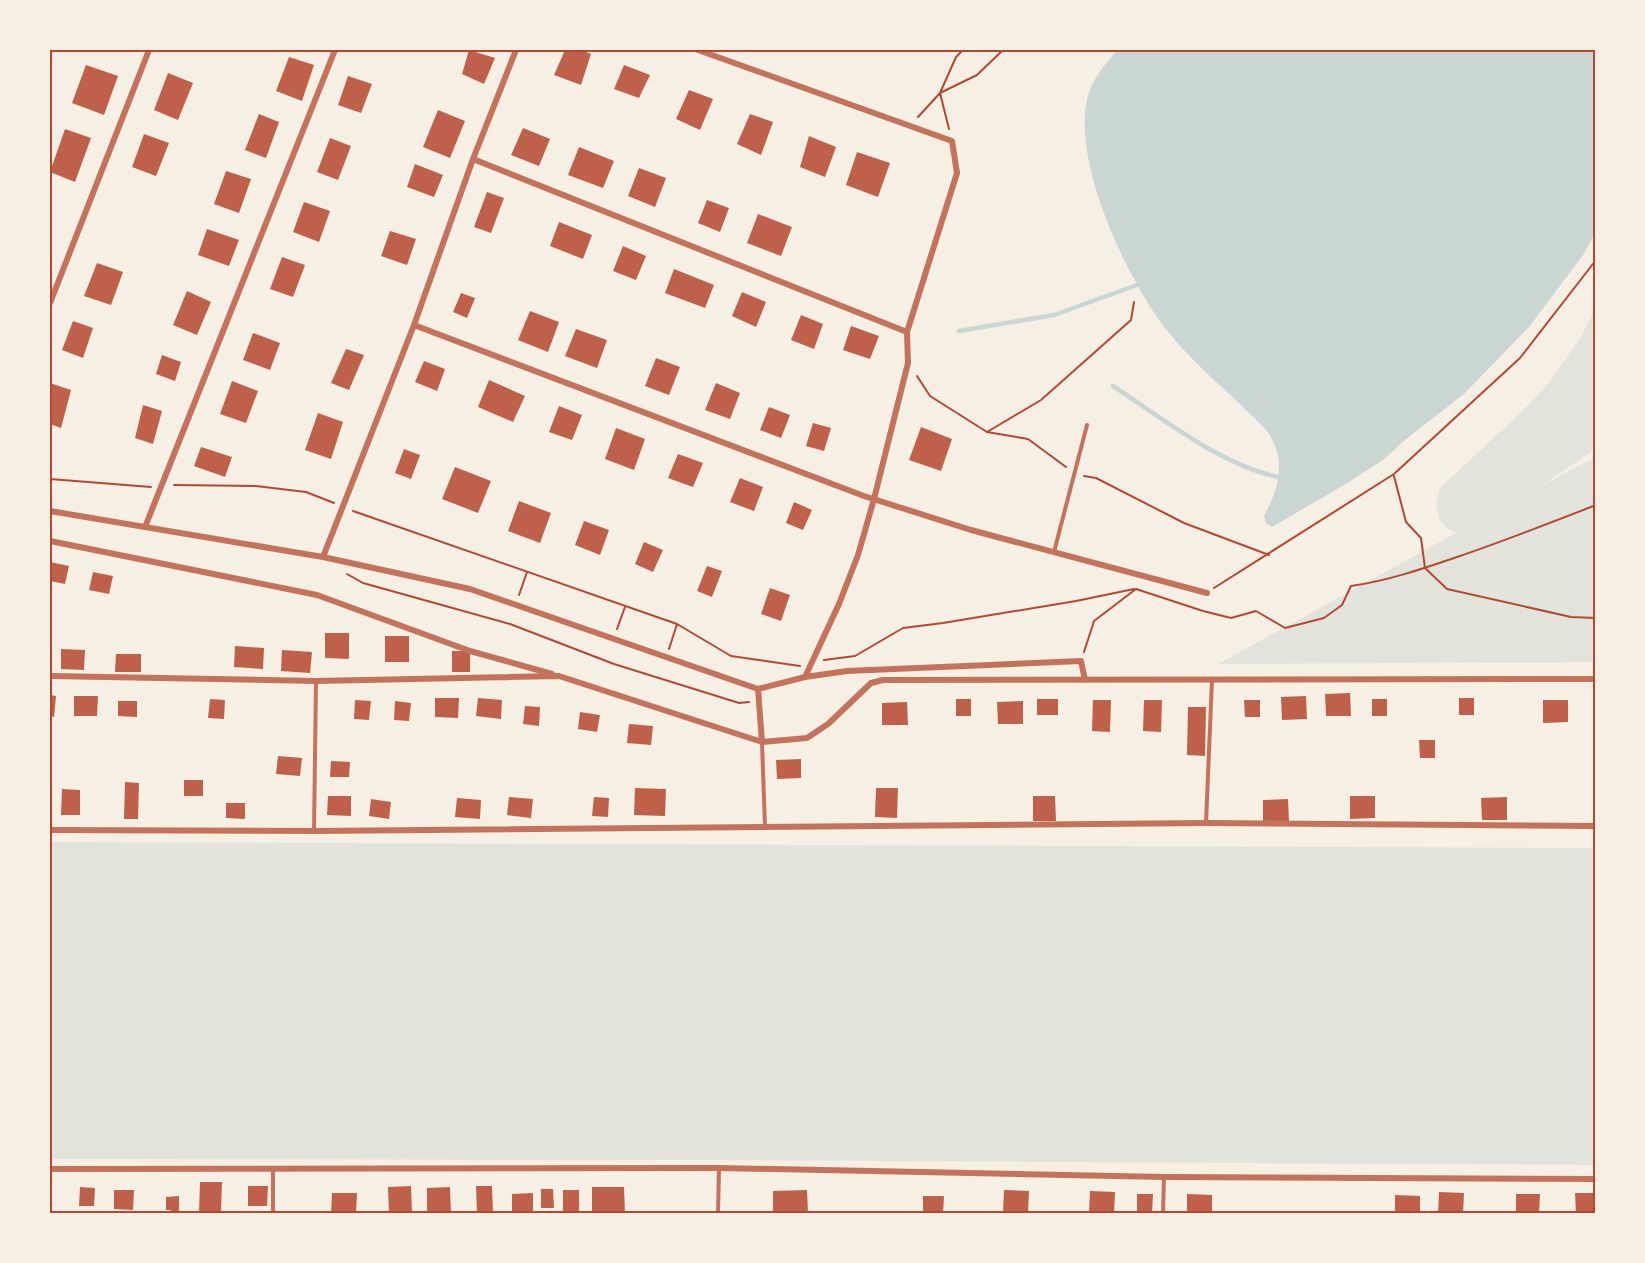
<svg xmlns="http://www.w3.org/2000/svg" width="1645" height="1263" viewBox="0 0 1645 1263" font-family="Lato,sans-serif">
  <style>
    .green { fill: #e2e4dc }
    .water { fill: #c9d6d2 }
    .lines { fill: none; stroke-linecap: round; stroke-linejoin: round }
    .stream { stroke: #c9d6d2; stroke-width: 4.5 }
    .building { fill: #bf614a }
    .path { stroke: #b5482f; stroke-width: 2 }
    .service { stroke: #c5725c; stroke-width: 4 }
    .minor { stroke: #c5725c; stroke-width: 6 }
    .neatline { fill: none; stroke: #b5482f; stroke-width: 2 }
  </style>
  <rect width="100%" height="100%" fill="#f6efe4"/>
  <!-- green -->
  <path class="green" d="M1595,309V449L1538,488L1595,457V662L1218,664L1456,533L1446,528L1439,519L1436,504L1440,488L1513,420L1549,383L1581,337Z
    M50,842L1595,848V1165L718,1160L50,1159Z"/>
  <!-- water -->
  <path class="water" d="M1117,50H1595V234L1583,255L1529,327L1465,393L1405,440L1383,460L1349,482L1272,527L1266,523L1264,516C1278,490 1287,462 1269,434C1263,425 1252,416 1244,408C1219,384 1192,361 1170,334C1129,285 1061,145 1093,83C1099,71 1109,60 1117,50Z"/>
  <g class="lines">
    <!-- stream -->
    <path class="stream" d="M959,331L1054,315L1137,285
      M1113,386C1162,418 1222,466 1279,477"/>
  </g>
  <!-- building -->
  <path class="building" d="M469,50L495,58L484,84L462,74Z
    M565,50H581L591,54L581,85L554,75Z
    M289,57L314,65L302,101L276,91Z
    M86,65L118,76L104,115L72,103Z
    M624,65L650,75L639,98L614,89Z
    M168,73L193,83L178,120L154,110Z
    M348,76L372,84L361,113L338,105Z
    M689,90L713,99L700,130L676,119Z
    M438,110L465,121L450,158L423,147Z
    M259,114L279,122L266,158L245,150Z
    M750,114L773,122L761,155L737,144Z
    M523,128L550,139L539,166L511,155Z
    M65,129L91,138L75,182L50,172Z
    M144,134L169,143L156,176L132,167Z
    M809,136L836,147L825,177L800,167Z
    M330,138L351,146L338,180L317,172Z
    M579,147L614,161L603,188L568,175Z
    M857,152L890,163L878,197L846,185Z
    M415,164L443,175L434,197L407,187Z
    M639,168L666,178L655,207L628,196Z
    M226,171L251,179L239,213L214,204Z
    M487,192L504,198L491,233L474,227Z
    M707,200L729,208L720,232L698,223Z
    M304,202L330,211L319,242L293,232Z
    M758,214L792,227L781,256L747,243Z
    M559,222L592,235L583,259L550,246Z
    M207,229L239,240L229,266L198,255Z
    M390,231L416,239L407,265L381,256Z
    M623,246L646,256L636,280L613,271Z
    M282,257L305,265L293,297L270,289Z
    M97,263L123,272L111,305L84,296Z
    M674,269L714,285L705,308L665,293Z
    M187,291L211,302L197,335L173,325Z
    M742,292L766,302L756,327L732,316Z
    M461,293L475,298L467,318L453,312Z
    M530,311L559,322L548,352L518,340Z
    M801,315L823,324L814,349L791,340Z
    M73,321L93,328L83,358L62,350Z
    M851,326L879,336L870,359L843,350Z
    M576,329L607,340L597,368L565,356Z
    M253,333L280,343L270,370L243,360Z
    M346,349L364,355L349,390L331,383Z
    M162,355L181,362L175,381L156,374Z
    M656,358L680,367L669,395L645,386Z
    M424,361L445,369L437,391L415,382Z
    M489,380L525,396L513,422L478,407Z
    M232,381L258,391L246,423L220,414Z
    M50,383L71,390L61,428L50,424Z
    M716,383L740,393L730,419L705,410Z
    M143,405L162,411L153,444L135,438Z
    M559,406L582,415L572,440L549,432Z
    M769,407L790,415L781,438L760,430Z
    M318,413L343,422L331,459L305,450Z
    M813,423L831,428L824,451L806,446Z
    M921,427L952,439L941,471L909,460Z
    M616,428L645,439L634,470L605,459Z
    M201,447L232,457L225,477L194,466Z
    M404,449L420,455L411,479L395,473Z
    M678,454L703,463L693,487L668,478Z
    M455,467L491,481L478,513L442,499Z
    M740,478L763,487L754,511L730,502Z
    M519,501L551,513L540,543L508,531Z
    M794,502L812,510L803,530L786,523Z
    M584,521L609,530L600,555L575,545Z
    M644,542L663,550L653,572L635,564Z
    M50,562L69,566L65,584L50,581Z
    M707,566L722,571L712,597L697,591Z
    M93,572L113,576L109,594L89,590Z
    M770,588L790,595L781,621L761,614Z
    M325,633H349V659L325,658Z
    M385,636H409V662H385Z
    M235,646L264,648L263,669L234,667Z
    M61,649L85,650L84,670L61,669Z
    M282,650L312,652L310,673L281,671Z
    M452,651H470V672H452Z
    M116,654H141V672H115Z
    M1350,693L1351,716H1326L1325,694Z
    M50,695L56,696L54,717L50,716Z
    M74,696H98L97,716H74Z
    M1306,696L1307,719L1282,720L1281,697Z
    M435,698H459L458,718L435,717Z
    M478,698L502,700L501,719L476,716Z
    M1459,698H1474V715H1459Z
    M210,699L225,700L224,719L208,718Z
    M956,699H971V716H956Z
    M1037,699H1058V715H1037Z
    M1372,699H1387V716H1372Z
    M355,700L371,701L369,720L354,719Z
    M1093,700H1111L1110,732L1092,731Z
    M1144,700H1162L1161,732L1143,731Z
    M1244,700H1260V717H1245Z
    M1543,700H1568V722L1543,723Z
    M118,701H137V717L118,716Z
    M395,701L411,703L409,721L394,720Z
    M1023,701V724H998L997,702Z
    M907,702L908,725H882V703Z
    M525,706L540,707L539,726L523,724Z
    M1188,707H1206L1205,756L1187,755Z
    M580,712L600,715L597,732L578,729Z
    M629,724L653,726L651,745L627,743Z
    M1419,740H1435V758H1420Z
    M278,756L302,758L300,776L276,774Z
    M801,759V778L777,779L776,760Z
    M331,761L350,762L349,777H330Z
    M184,780H203V796H184Z
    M125,782L139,783L138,819H124Z
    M635,788L666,789L665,816L634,815Z
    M876,788H898L897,818L875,817Z
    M62,789L80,790V815H61Z
    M328,796H351V816L327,815Z
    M1033,796H1055L1056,821H1033Z
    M1350,796H1375V818L1350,819Z
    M509,797L533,799L531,818L507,815Z
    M594,797L609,798L608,817L592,816Z
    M1507,797V820H1482L1481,798Z
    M457,798L481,800L480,819L455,817Z
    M371,799L391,802L389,819L369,816Z
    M1288,799L1289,821L1263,822V800Z
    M226,803H245V819L226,818Z
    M200,1182H222L221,1212H199Z
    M248,1186H268L267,1206H248Z
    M411,1186L412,1212L389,1213L388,1187Z
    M476,1186H492L493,1213L477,1214Z
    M80,1187L95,1188L94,1206H79Z
    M450,1187L451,1213L427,1214V1188Z
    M592,1187H624L625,1214H592Z
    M541,1189H553L554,1208H541Z
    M114,1190H134L133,1210L114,1209Z
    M563,1190H579V1214H563Z
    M807,1190L808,1213L773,1214V1191Z
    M1004,1190L1029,1191L1028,1213L1003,1212Z
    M1090,1191L1115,1192L1114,1214L1089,1213Z
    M1439,1192L1464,1193L1463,1214H1438Z
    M332,1193H357L356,1214H331Z
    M533,1193V1214H512V1194Z
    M1575,1193H1596V1214H1576Z
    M1137,1194H1153L1152,1214H1137Z
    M1187,1194L1212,1195V1214H1187Z
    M1516,1194H1540L1539,1214H1516Z
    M1395,1195L1420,1196V1214H1395Z
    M179,1196V1214H170L171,1210H166V1197Z
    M923,1196H944L943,1214H923Z"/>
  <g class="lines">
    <!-- path -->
    <path class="path" d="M918,117L940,93L956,57L963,50
      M949,129L940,93L977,75L1003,50
      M917,376L930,396L987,432L1028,439L1066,467
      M987,432L1041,400L1131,320L1134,302
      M1084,476L1096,478L1184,523L1269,555
      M1394,476L1406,522L1421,538L1425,568L1447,589L1571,617L1596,618
      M50,479L151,487
      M174,485L256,486L306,492L334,503
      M353,511L677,624L669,649
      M347,574L363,583L510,624L614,664L739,703L749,702
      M1214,588L1394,474L1520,358L1596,260
      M519,595L527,572
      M677,624L731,656L800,666
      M617,629L625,607
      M1084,652L1094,621L1136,589L1203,611L1231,618L1256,611L1285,628L1324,618L1342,605L1351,586C1387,581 1422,569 1457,557C1504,541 1550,523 1596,505
      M824,660L855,656L903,628L943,623L1076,601L1134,589"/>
    <!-- service -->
    <path class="service" d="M1054,552L1087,425
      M762,742L765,827
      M1206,823L1212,680
      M314,831L316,681
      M273,1169V1214
      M718,1214L719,1169
      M1163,1214L1164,1177"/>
    <!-- minor -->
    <path class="minor" d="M698,50L952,141L957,173L907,332L908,363L874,499L858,555L839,604L805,677L758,689
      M473,159L907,332
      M50,303L149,50
      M414,325L864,496L971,530L1207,593
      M50,511L323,557L470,589L758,689
      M145,527L335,50
      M50,541L317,595L470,651L552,674
      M323,557L414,325L473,159L516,50
      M50,676L316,681L559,676L762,742L807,738L828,724L871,683L883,680L1596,679
      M805,677L847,671L1081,661L1085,680
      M758,689L762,742
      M50,830L314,831L1206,823L1596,826
      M50,1169L719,1168L1164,1177L1596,1179"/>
  </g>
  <!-- border -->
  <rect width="1645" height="1263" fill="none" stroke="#f6efe4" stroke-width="102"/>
  <rect x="51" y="51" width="1543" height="1161" class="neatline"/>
</svg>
